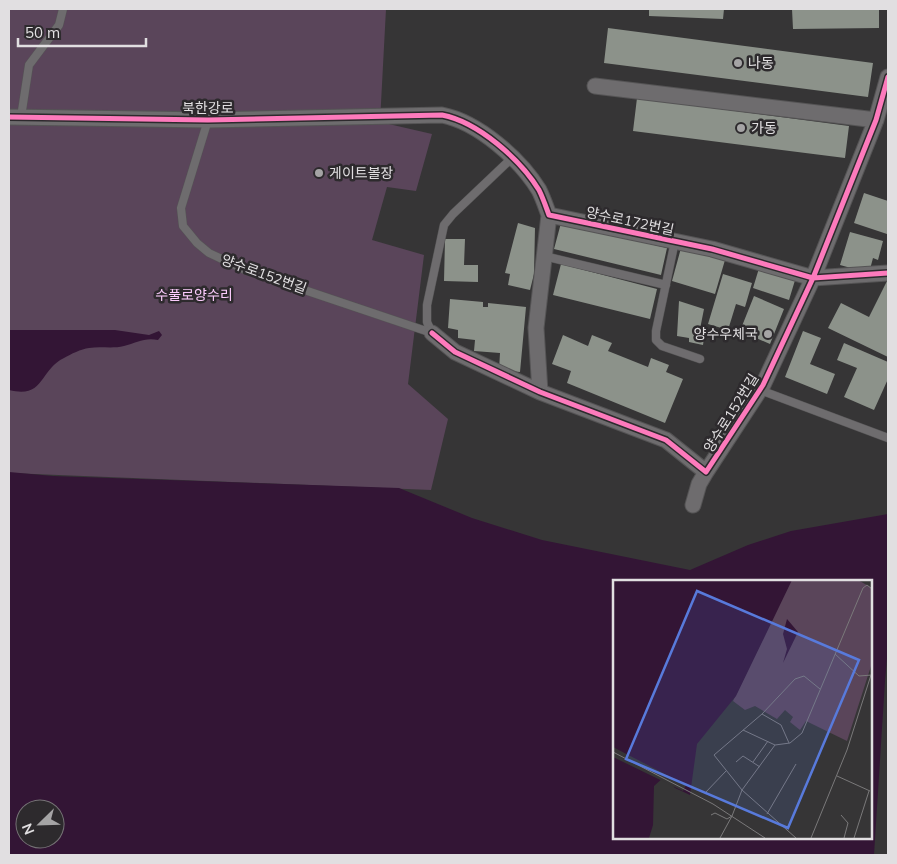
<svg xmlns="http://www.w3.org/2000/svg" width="897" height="864" viewBox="0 0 897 864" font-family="Mulish,'Noto Sans KR',sans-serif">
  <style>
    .green { fill: #5a455a }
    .water { fill: #331535; fill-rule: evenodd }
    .pier { fill: #363536 }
    .building { fill: #8c928a }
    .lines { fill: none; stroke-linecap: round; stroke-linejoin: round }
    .service-casing { stroke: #555455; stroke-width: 9 }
    .minor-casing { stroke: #555455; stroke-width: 17 }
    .service { stroke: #6e6c6e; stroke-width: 8 }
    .minor { stroke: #6e6c6e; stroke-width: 15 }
    .cycleway-casing { stroke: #2d2a2d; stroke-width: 8 }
    .cycleway { stroke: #fd7abc; stroke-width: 5 }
    .poi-dot { fill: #a5a4a5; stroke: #2d2a2d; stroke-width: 2 }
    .labels { text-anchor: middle; stroke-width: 5; stroke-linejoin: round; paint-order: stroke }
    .poi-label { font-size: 14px; fill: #e1dfe1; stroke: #2d2a2d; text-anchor: start }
    .street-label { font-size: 14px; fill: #e1dfe1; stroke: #2d2a2d }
    .park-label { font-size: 14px; fill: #fbcbfc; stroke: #2d2a2d }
    .inset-road { fill: none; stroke: #7a797a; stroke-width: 1 }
    .view { fill: #587adb; fill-opacity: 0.15; stroke: #587adb; stroke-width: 2.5 }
    .inset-edge { fill: none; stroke: #e1dfe1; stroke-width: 2.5 }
  </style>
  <rect width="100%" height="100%" fill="#363536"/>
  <!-- green -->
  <path class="green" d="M9,9H386L380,122L432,134L416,191L387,187L372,240L424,255L408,384L448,419L431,490L9,473Z"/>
  <!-- water -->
  <path class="water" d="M9,330H115L149,335L159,331L162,335L158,340C145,337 136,343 124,346C112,349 101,346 89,348C81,349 71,354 64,358C39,370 45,399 9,390Z
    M9,472L53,476L399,488L472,518L542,540L690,570L748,545L791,531L888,514V855H9ZM614,582H871V838H614ZM25,809H55V839H25Z"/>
  <!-- pier -->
  <path class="pier" d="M888,647V855H874L885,681Z"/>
  <!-- building -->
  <path class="building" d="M649,9H724L723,19L649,16Z
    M792,9H879V28L793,29Z
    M608,28L873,63L868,97L604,63Z
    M637,98L849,126L845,158L633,131Z
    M864,193L888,201L887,234L854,223Z
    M518,223L535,228L534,274L530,290L508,285L510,274L505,273Z
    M561,223L667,248L661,275L554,249Z
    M850,232L883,241L878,260L873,258L869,273L840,265Z
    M445,239H465L464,265H478V282L444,281Z
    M681,248L725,260L715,294L672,281Z
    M561,264L657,289L650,319L553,295Z
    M760,265L796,277L789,300L753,288Z
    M723,274L752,283L745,307L736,304L728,330L708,324Z
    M888,279V357L828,328L841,303L869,317Z
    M754,296L784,309L770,344L740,331Z
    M450,299L483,302V307H488V303L526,307L520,372L499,370L500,353L474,351L475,340L458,338V330L448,328Z
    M679,301L704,309L700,329L705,330L703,345L689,342V338L677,336Z
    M803,331L821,338L810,364L835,374L827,394L785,377Z
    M563,335L588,346L592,335L612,343L608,351L648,367L651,358L669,365L666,372L683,379L665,423L567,383L571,371L552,364Z
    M844,343L888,362V379L874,410L844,397L857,368L837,360Z"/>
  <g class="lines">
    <defs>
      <path id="service" d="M21,117L29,65L59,25L63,9
        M208,120L181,208L183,226L197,243L209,253L245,270L432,333
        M675,241L656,331V340L662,346L700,359
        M544,256L666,285
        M432,333L427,322V305L444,225L453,214L513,157
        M760,390L888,438"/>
      <path id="minor" d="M595,86L876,120
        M9,117L208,120L442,115C478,122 520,159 539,190C543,198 546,207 549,215L712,249L813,278L888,273
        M432,333L455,352L540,392L666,440L706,472L763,385L813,278L876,120L888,77
        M540,392L536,328L549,215
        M693,505L699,484L706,472"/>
    </defs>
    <!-- service casing -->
    <use href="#service" class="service-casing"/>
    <!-- minor casing -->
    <use href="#minor" class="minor-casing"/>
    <!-- service -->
    <use href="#service" class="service"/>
    <!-- minor -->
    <use href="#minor" class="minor"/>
    <defs>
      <path id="cycleway" d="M9,117L208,120L442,115C478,122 520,159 539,190C543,198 546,207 549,215L712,249L813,278L888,273
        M432,333L455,352L540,392L666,440L706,472L763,385L813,278L876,120L888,77"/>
    </defs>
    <!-- cycleway casing -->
    <use href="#cycleway" class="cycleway-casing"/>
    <!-- cycleway -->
    <use href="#cycleway" class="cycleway"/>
  </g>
  <!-- markers -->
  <g class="poi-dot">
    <circle cx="738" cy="63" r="5"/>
    <circle cx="741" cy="128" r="5"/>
    <circle cx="319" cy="173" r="5"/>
    <circle cx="768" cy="334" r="5"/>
  </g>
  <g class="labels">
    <!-- poi labels -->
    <g class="poi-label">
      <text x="748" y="68">나동</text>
      <text x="751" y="133">가동</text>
      <text x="329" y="178">게이트볼장</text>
      <text x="758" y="339" text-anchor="end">양수우체국</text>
    </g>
    <!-- street labels -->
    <g class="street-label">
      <text x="208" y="113">북한강로</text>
      <text transform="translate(630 221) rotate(12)" y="5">양수로172번길</text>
      <text transform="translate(264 274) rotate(20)" y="5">양수로152번길</text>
      <text transform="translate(731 413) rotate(-58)" y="5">양수로152번길</text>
    </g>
    <!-- park labels -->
    <g class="park-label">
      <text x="194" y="300">수풀로양수리</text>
    </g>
  </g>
  <!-- overview -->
  <g transform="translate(613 580)">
    <rect width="259" height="259" fill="#363536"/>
    <path d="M178,0H245L259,8V83L234,161L193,141L187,150L177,142L180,137L172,130L164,139L142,126L132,130L120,121Z" fill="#5a455a"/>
    <path d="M0,0H179L123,116L84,164L77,215L62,208L52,196L41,206L40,245L36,258H0ZM174,39L185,52L170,83L174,69L170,54Z" fill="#331535"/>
    <path d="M0,167L73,205L70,211L0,177Z" fill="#363536"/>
    <path class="inset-road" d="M222,74L246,96L259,95M149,134L168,145L176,163M130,150L162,165M0,172L100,224L152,258M123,182L130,176L147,187M140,182L155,161M224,196L257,211M92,213L113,191M154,234L183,184M98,235L102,233L114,239L119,236L107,258M228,235L235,243L231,258M119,236L129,210L162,165L177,163L189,153L250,8L254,5L259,9M183,258L129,210L101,175L149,134L182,99L191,96L207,109M198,258L234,170L258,95M241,258L256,211"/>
    <path class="view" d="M84,11L246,80L175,248L13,179Z"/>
    <rect width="259" height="259" class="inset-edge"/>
  </g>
  <!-- border -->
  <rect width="897" height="864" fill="none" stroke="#e1dfe1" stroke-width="20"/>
  <!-- north arrow -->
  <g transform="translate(40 824) rotate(247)"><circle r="24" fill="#2d2a2d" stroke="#757275"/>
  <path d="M0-4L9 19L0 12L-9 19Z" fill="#a5a4a5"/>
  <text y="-8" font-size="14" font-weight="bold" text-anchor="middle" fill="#e1dfe1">N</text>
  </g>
  <!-- scale -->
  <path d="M18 38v8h128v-8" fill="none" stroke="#e1dfe1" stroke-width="2.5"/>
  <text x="25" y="38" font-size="15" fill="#e1dfe1" stroke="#2d2a2d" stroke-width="4" paint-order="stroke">50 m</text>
</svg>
